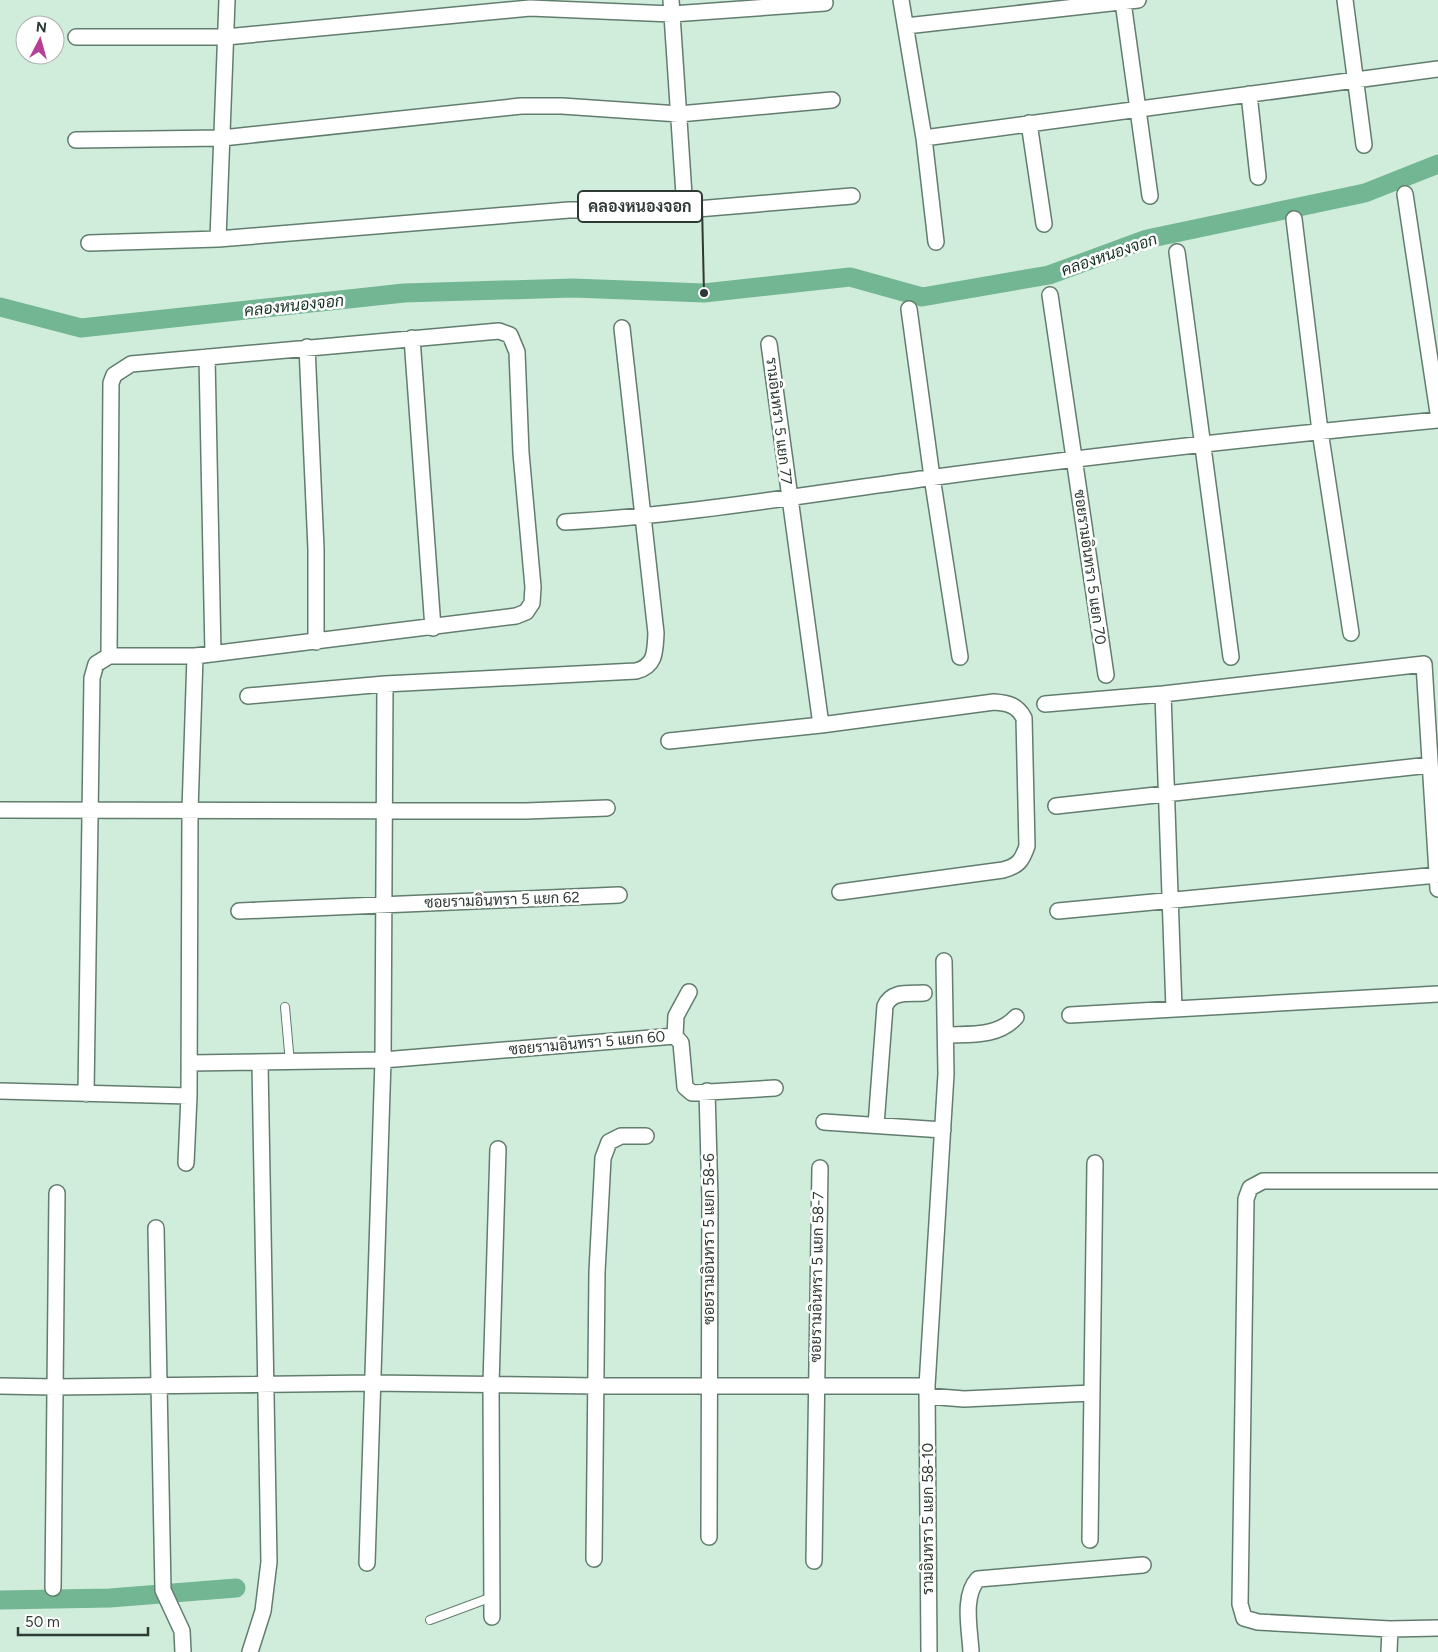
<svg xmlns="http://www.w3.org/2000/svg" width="1438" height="1652" viewBox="0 0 1438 1652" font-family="Figtree,Sarabun,sans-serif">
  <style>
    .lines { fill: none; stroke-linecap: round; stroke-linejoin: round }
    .canal { stroke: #72b693; stroke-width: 19 }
    .service-casing { stroke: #627d6e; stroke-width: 10 }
    .minor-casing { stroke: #627d6e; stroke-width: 18 }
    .service { stroke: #fff; stroke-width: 8 }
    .minor { stroke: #fff; stroke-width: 15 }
    .labels { text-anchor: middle; stroke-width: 5; stroke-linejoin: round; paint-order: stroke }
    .street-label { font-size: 15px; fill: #2e3933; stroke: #fff }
    .water-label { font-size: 16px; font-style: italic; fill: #133223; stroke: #fff }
    .leader { fill: none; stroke: #2e3933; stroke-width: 2 }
    .callout-dot { fill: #2e3933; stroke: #fff; stroke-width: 2 }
    .callout { fill: #fff; stroke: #2e3933; stroke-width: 2 }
    .callout-label { font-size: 16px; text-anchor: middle; font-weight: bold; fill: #2e3933 }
  </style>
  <rect width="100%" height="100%" fill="#d0eddc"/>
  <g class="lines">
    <!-- canal -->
    <path class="canal" d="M0,307L81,328L404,293L573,288L704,293L850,277L922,297L1049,275L1147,239L1365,193L1438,164
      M0,1600L110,1598L236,1588"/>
    <defs>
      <path id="service" d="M285,1007L290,1063
        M430,1620L492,1597"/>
      <path id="minor" d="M671,0L685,210
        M901,0L924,138L936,242
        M1345,0L1364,145
        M1123,2L1150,196
        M906,26L1138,0
        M76,37H226L530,8L672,14L825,3
        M1249,94L1258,177
        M1029,123L1044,224
        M924,138L1438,69
        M76,140L222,138L521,106H562L679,114L832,100
        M1405,194L1438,413
        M1294,219L1320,431L1351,633
        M218,239L227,0
        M89,243L218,239L569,210H685L852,196
        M1177,252L1231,657
        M1050,295L1106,675
        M909,309L932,477L960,657
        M412,338L433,628
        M769,344L821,725
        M307,347L316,549V642
        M207,357L213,654
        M565,522C687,515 808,494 929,478C1098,455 1268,436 1438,420
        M1163,694L1174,1009
        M248,696L385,684L636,671C656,666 655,651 656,633L622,328
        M1045,704L1163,694L1424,664L1438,889
        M669,741L821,725L994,702C1008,703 1017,705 1024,718L1027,846C1022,861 1018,866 1003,870L840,892
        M1056,806L1430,765
        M0,810L526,811L607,808
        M239,911L619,895
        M1058,911L1438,875
        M1070,1015L1438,994
        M946,1035C971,1034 998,1037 1016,1017
        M675,1036L676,1016L689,992
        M190,1063L383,1060L675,1036L681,1043L685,1087L692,1093L775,1088
        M0,1091L189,1096
        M707,1091L710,1199L709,1537
        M86,1094L92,678L96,664L109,656
        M824,1122L943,1130
        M876,1125L885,1006C892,990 909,994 924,993
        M186,1163L189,1096L190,811L195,656H109L111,383L114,375L131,364L499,331L510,335L517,352L521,453L533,587L532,603L526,612L516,616L195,656
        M1438,1181H1263L1250,1188L1246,1199L1240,1604L1244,1618L1258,1622L1390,1629L1438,1628
        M156,1228L163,1590L182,1631L183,1652
        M0,1386L54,1387L372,1383L597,1386H927
        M927,1396L964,1399L1091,1393
        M1090,1540L1095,1163
        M594,1559L597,1272L603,1158L609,1142L621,1136H646
        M814,1561L820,1168
        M367,1563L383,1060L385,684
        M53,1588L57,1193
        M492,1617L491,1384L498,1149
        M250,1652L263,1611L269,1562L260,1064
        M929,1652L927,1386L946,1074L944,961
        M971,1652C970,1630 962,1596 978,1579L1143,1565
        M1389,1652L1390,1629"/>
    </defs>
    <!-- service casing -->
    <use href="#service" class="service-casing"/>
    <!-- minor casing -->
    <use href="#minor" class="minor-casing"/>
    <!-- service -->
    <use href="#service" class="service"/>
    <!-- minor -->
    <use href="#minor" class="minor"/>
  </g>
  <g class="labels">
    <!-- street labels -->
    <g class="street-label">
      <text transform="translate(779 421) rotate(83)" y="5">รามอินทรา 5 แยก 77</text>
      <text transform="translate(1090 567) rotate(82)" y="5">ซอยรามอินทรา 5 แยก 70</text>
      <text transform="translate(502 900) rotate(-2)" y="5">ซอยรามอินทรา 5 แยก 62</text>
      <text transform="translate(587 1043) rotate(-5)" y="5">ซอยรามอินทรา 5 แยก 60</text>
      <text transform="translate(709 1239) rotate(-90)" y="5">ซอยรามอินทรา 5 แยก 58-6</text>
      <text transform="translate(817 1277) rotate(-89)" y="5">ซอยรามอินทรา 5 แยก 58-7</text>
      <text transform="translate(928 1519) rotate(-90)" y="5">รามอินทรา 5 แยก 58-10</text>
    </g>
    <!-- water labels -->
    <g class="water-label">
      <text transform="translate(1109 254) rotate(-19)" y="6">คลองหนองจอก</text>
      <text transform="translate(294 305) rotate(-6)" y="6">คลองหนองจอก</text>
    </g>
  </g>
  <!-- callouts -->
  <path class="leader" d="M704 293L702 206"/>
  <circle class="callout-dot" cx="704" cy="293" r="5"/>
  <rect class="callout" x="578" y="191" width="124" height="31" rx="5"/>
  <g class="callout-label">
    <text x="640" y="212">คลองหนองจอก</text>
  </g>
  <!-- north arrow -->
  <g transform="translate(40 40) rotate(6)"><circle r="24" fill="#ffffff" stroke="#abb0ad"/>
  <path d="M0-4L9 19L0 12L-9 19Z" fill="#b73f95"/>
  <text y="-8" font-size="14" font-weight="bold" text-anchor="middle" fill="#2e3933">N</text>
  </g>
  <!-- scale -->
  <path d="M18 1627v8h130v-8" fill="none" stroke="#2e3933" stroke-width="2.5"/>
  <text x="25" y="1627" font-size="15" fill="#2e3933" stroke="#ffffff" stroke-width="4" paint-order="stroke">50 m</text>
</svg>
